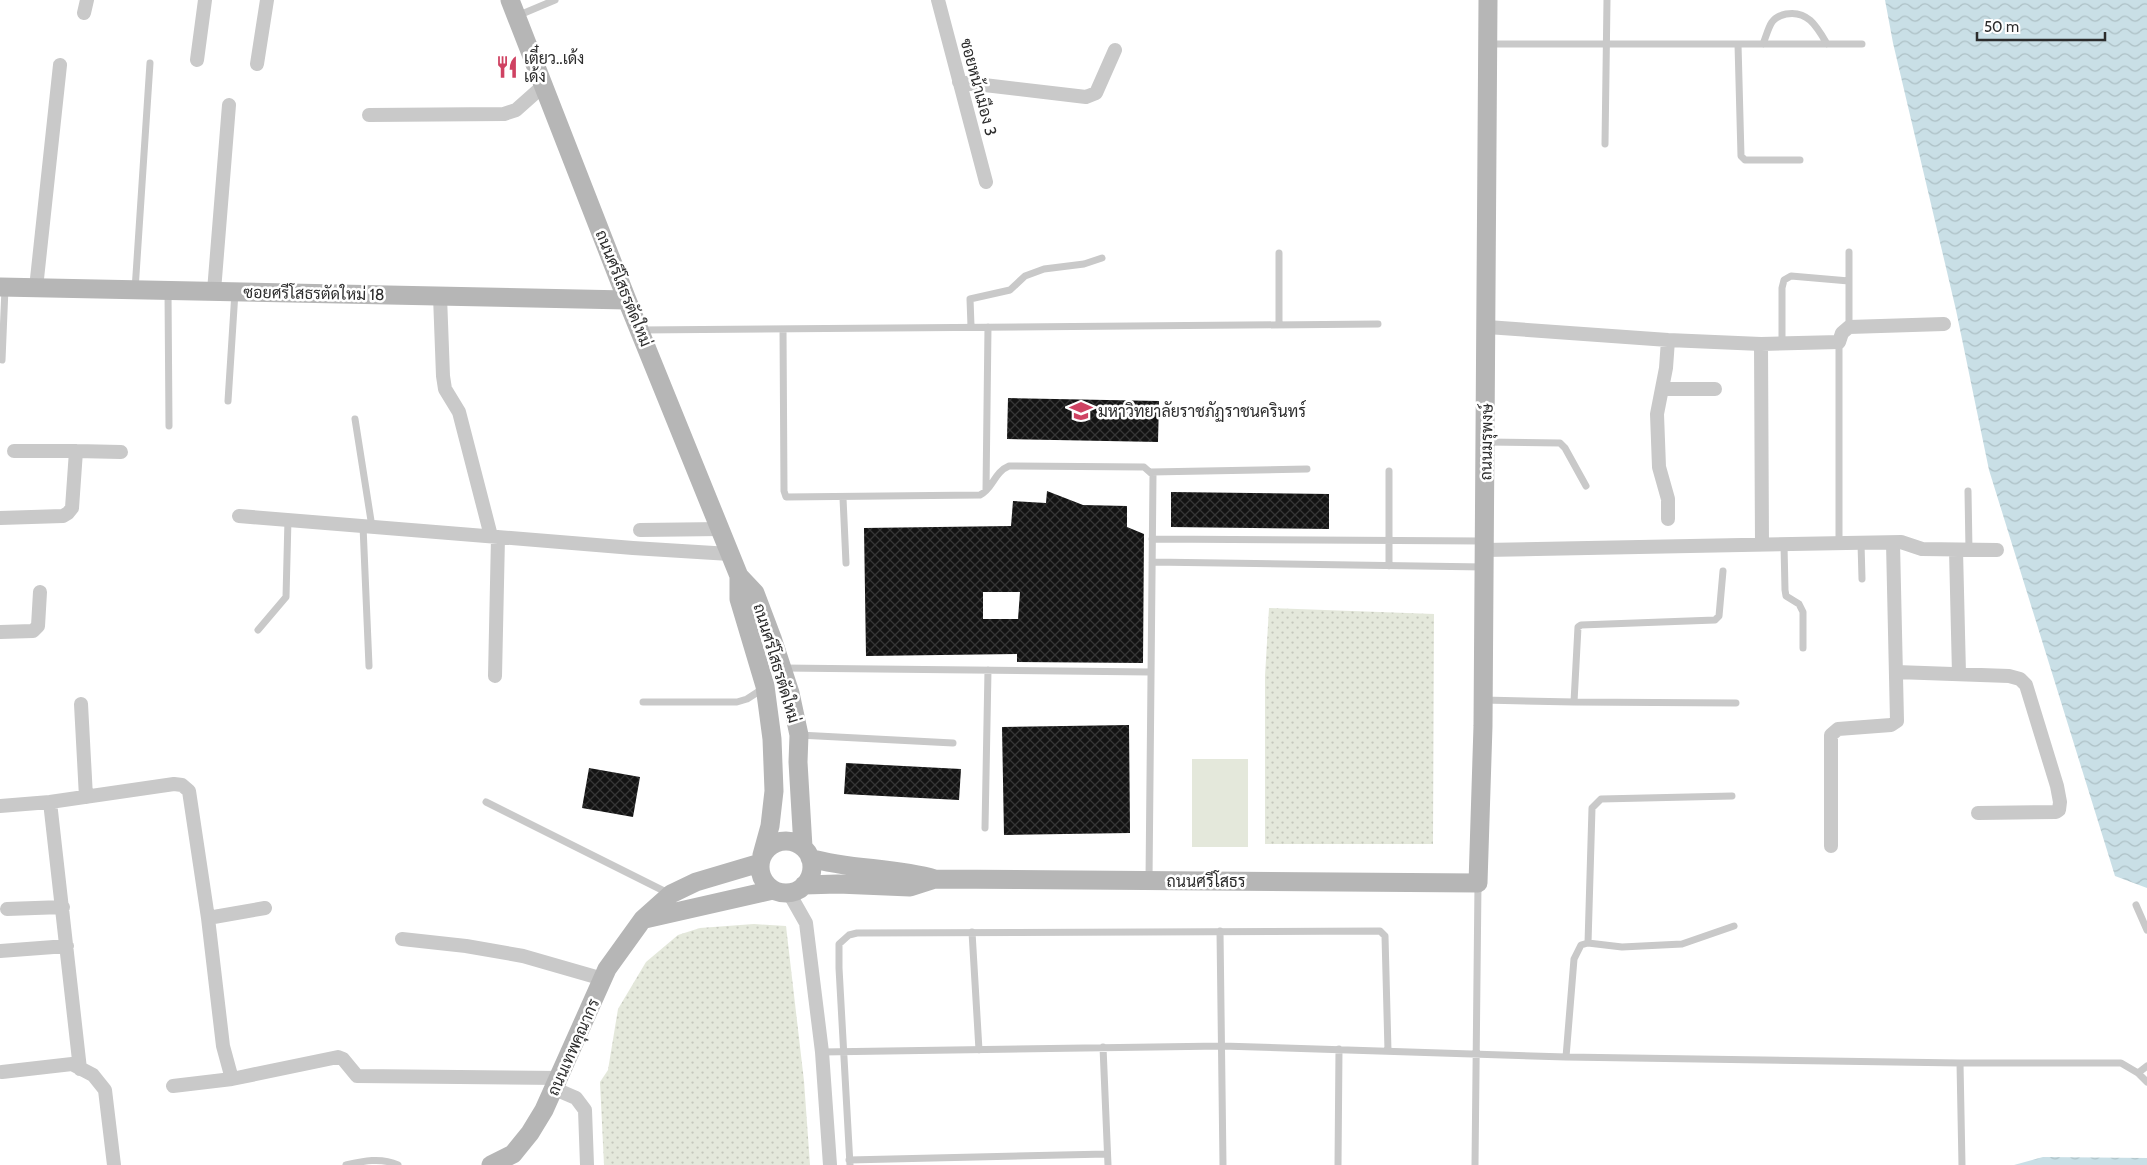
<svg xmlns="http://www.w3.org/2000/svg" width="2147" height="1165" viewBox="0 0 2147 1165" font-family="Cabin,Sarabun,sans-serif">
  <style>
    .green { fill: url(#green-dots) }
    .pitch { fill: #e4e8db }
    .water { fill: url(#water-waves) }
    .building { fill: url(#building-cross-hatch); fill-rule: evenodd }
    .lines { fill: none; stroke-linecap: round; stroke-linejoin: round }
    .lane { stroke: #c9c9c9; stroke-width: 7 }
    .street { stroke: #c9c9c9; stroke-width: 14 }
    .secondary { stroke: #b6b6b6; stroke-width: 19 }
    .labels { text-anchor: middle; stroke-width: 5; stroke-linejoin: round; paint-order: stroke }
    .poi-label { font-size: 16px; fill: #2c2c2c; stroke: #fff; text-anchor: start }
    .street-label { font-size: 16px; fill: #2c2c2c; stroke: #fff }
  </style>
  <defs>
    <pattern id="green-dots" width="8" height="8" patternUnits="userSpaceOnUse" patternTransform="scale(1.25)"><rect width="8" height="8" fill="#e4e8db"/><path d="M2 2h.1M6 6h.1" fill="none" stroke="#c4c7bc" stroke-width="1.8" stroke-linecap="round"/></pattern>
    <pattern id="water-waves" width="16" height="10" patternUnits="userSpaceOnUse" patternTransform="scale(1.25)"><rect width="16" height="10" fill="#c9dfe6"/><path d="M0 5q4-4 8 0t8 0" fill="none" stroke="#adc0c5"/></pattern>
    <pattern id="building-cross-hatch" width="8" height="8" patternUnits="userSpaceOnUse" patternTransform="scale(1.25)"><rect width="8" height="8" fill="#131313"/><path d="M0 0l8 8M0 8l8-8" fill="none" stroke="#363636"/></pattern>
  </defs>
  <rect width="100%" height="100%" fill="#fff"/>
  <!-- green -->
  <path class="green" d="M1269,608L1434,614L1433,844H1265V676Z
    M754,924L786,926L804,1081L810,1165H604L600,1082L608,1070L618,1009L646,962L678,935L700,928Z"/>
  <!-- pitch -->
  <path class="pitch" d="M1192,759H1248V847H1192Z"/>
  <!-- water -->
  <path class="water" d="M1885,0H2147V888L2115,876L1989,470L1956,310L1893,43Z
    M2043,1157L2147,1158V1165H2014Z"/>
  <!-- building -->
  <path class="building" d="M1008,398L1159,401L1158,442L1007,439Z
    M1047,491L1083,505L1127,506V527L1144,534L1143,663L1017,662V654L866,656L864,528L1011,526L1013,501L1046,503ZM983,592H1020L1018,619H983Z
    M1171,492L1329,494V529L1171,527Z
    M1129,725L1130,833L1004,835L1002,727Z
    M846,763L961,769L959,800L844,794Z
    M589,768L640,777L633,817L582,808Z"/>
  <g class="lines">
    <!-- lane -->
    <path class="lane" d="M517,16L555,0
      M1488,44H1862
      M1738,44L1741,156L1745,160H1800
      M1763,44C1766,37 1768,28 1772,22C1775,18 1781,15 1786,14C1808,10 1817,27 1827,44
      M1605,144L1607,0
      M135,290L150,63
      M168,291L169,426
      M1279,325V253
      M971,326L970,299L1010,290L1025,276L1044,269L1084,264L1102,258
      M1849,327V252
      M783,329L784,491L786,497L980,495C993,489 994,472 1009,466L1144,467L1153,475L1149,880
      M641,330L1378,324
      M1839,342V543
      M1782,344V288L1784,280L1791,276L1849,281
      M2,360L5,288
      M228,401L235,292
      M355,419L372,527
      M1486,442L1560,443L1565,448L1586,486
      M1151,472L1307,469
      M986,490L988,327
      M1968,491L1969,550
      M843,498L846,563
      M363,526L369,666
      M1152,539L1482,541
      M1861,543L1862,579
      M1784,545L1785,590L1786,596L1799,604L1803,612V648
      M1152,562L1484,567
      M1389,566V471
      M258,630L286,597L288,519
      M783,668L1150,672
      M1483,700L1574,702L1578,627L1581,625L1715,620L1719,616L1723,571
      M643,702H737L747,699L764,688
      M1574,702L1736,703
      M799,735L953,743
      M486,802L668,893
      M985,828L988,670
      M2136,905L2147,930
      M1220,931L1223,1165
      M972,932L979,1050
      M1588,943L1592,808L1601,799L1732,796
      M1103,1047L1108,1165
      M822,1052L1222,1046L1566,1057L1960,1063H2121L2138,1073L2147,1082
      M1566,1057L1574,959L1581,945L1588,943L1622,947L1682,944L1734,926
      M1960,1063L1962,1165
      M2138,1073L2147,1066
      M849,1160L1107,1154
      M346,1165C363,1161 381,1157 398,1165
      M850,1165L839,968V944L849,935L857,933L1380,931L1385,936L1388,1051
      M1338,1165L1339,1049
      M1475,1165L1478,884"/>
    <!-- street -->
    <path class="street" d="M938,0L986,182
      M84,13L87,0
      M197,60L205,0
      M257,64L267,0
      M959,82L1086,97L1096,93L1115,50
      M369,115L504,114L516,110L543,86
      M36,288L60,65
      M214,291L229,105
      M440,296L443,376L445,389L459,412L491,536
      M1487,327L1668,340L1761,344L1839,342L1842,333L1849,327L1944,324
      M1668,340L1666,368L1657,414L1659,467L1668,499V519
      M1761,344L1762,545
      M1663,389H1715
      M76,451L121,452
      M239,516L633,548L730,554
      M0,518L63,516L68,513L72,508L76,451H14
      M640,530L721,529
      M1484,550L1901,542L1922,549L1997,550
      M1956,550L1959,674
      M0,632L33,631L38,626L40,592
      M1896,672L2009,676L2020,679L2026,685L2057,786L2060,802L2059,810L2056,812L1978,813
      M495,676L498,537
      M81,704L86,797
      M50,802L174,784L182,785L189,791L208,918L265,908
      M0,806L50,802L80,1069
      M1831,846V735L1838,729L1891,725L1897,721L1893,543
      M789,893L806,923L822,1052L830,1165
      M7,909L63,907
      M208,918L223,1046L232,1079L338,1057L343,1059L357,1076L560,1078
      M402,939L466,946L523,956L603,979
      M0,951L67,946
      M2,1072L72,1064L93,1075L105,1090L114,1165
      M173,1086L232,1079
      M555,1089L576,1098L585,1110L587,1165"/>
    <!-- secondary -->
    <path class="secondary" d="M510,0L627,300L739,576V599L765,686L772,739L774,791L770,826L762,855
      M0,287L627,300
      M739,576L755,593L772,638L790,693L799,735L798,762L803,847
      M760 867a26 26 0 1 1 52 0a26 26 0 1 1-52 0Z
      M810,858C851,870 894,867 935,879L1478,883L1483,726L1488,0
      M804,885L838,884L910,887L935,879
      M645,919L773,890
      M491,1165L513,1154L530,1133L544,1110L607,969L643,919L671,894L696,882L760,863"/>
  </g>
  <!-- icons -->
  <defs>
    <symbol id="restaurant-bare" viewBox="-9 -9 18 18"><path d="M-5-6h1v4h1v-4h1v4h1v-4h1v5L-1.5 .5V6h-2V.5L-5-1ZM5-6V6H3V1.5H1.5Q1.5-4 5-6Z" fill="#cf4262" stroke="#fff" stroke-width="2.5" paint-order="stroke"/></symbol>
    <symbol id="university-bare" viewBox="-9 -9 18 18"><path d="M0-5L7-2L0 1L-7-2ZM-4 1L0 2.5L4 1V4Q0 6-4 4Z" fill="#cf4262" stroke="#fff" stroke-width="2.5" paint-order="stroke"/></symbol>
  </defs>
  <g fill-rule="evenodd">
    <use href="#restaurant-bare" x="491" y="51" width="32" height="32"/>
    <use href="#university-bare" x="1065" y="395" width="32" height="32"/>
  </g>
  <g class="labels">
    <!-- poi labels -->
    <g class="poi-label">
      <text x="524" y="64">เตี๋ยว..เด้ง<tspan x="524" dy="18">เด้ง</tspan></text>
      <text x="1098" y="417">มหาวิทยาลัยราชภัฏราชนครินทร์</text>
    </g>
    <!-- street labels -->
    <g class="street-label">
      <text transform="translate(979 87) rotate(75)" y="6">ซอยหน้าเมือง 3</text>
      <text transform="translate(624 288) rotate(68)" y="6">ถนนศรีโสธรตัดใหม่</text>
      <text transform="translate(314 293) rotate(1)" y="6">ซอยศรีโสธรตัดใหม่ 18</text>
      <text transform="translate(1486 442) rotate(-89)" y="6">ถนนมรุพงษ์</text>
      <text transform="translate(777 663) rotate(73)" y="6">ถนนศรีโสธรตัดใหม่</text>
      <text x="1206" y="887">ถนนศรีโสธร</text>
      <text transform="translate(573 1047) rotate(-66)" y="6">ถนนเทพคุณากร</text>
    </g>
  </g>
  <!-- scale -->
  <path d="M1977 32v8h128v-8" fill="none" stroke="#2c2c2c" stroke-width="2.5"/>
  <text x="1984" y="32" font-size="15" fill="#2c2c2c" stroke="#ffffff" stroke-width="4" paint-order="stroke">50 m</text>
</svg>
